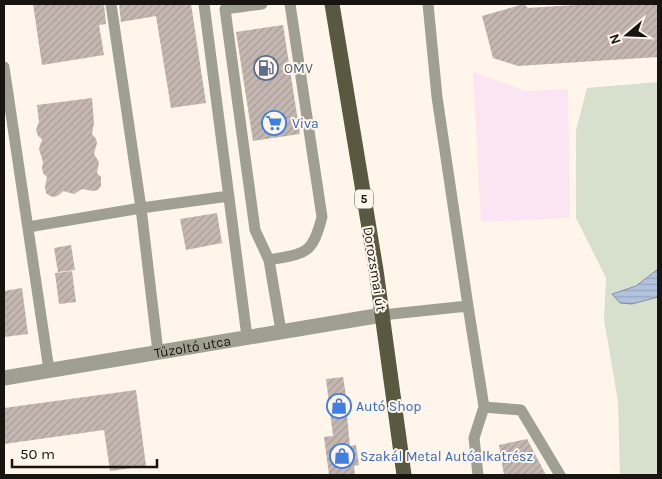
<svg xmlns="http://www.w3.org/2000/svg" width="662" height="479" viewBox="0 0 662 479" font-family="Karla,sans-serif">
  <style>
    .commercial { fill: #fce5f2 }
    .grass { fill: #d7e0cc }
    .water { fill: url(#water-rules); stroke: #838ea1 }
    .building { fill: url(#building-hatch) }
    .lines { fill: none; stroke-linecap: round; stroke-linejoin: round }
    .lane { stroke: #9fa091; stroke-width: 11 }
    .street { stroke: #9fa091; stroke-width: 15 }
    .primary { stroke: #585940; stroke-width: 15 }
    .labels { text-anchor: middle; stroke-width: 4; stroke-linejoin: round; paint-order: stroke }
    .shield { fill: #fff5eb; stroke: #5d5852; stroke-width: 1 }
    .shield-label { font-size: 12px; font-weight: bold; fill: #181511 }
    .service-label { font-size: 14px; fill: #4e5e75; stroke: #fff5eb; text-anchor: start }
    .shop-label { font-size: 14px; fill: #366cbe; stroke: #fff5eb; text-anchor: start }
    .street-label { font-size: 14px; fill: #181511; stroke: #fff5eb }
  </style>
  <defs>
    <pattern id="water-rules" width="6" height="5" patternUnits="userSpaceOnUse" patternTransform="scale(1.25)"><rect width="6" height="5" fill="#b1c2df"/><path d="M0 2.5h6" fill="none" stroke="#98a6be"/></pattern>
    <pattern id="building-hatch" width="6" height="6" patternUnits="userSpaceOnUse" patternTransform="scale(1.25)"><rect width="6" height="6" fill="#c4b7b1"/><path d="M-1 1l2-2M0 6l6-6M5 7l2-2" fill="none" stroke="#a89c97"/></pattern>
  </defs>
  <rect width="100%" height="100%" fill="#fff5eb"/>
  <!-- commercial -->
  <path class="commercial" d="M473,72L526,91L568,89L570,218L481,222Z"/>
  <!-- grass -->
  <path class="grass" d="M658,82V475H620L618,402L604,319L606,278L576,218V130L587,88Z"/>
  <!-- water -->
  <path class="water" d="M658,269V297L632,304L620,303L612,294L636,286Z"/>
  <!-- building -->
  <path class="building" d="M33,4H104L106,24L99,25L104,55L42,65Z
    M119,4H191L206,103L171,108L156,16L121,22Z
    M524,4L528,8L590,4H658V57L518,66L493,58L482,16Z
    M283,25L300,134L253,141L236,32Z
    M92,98L94,123L92,134L96,139L97,143L94,154L99,162L97,173L101,177V186L98,190L93,191L82,189L74,194L63,191L59,195L54,197L50,196L46,193L45,187L47,177L43,173L42,168L43,162L39,149L42,139L38,136L36,130L39,122L37,105Z
    M217,213L222,243L186,250L180,219Z
    M71,245L75,270L58,272L54,248Z
    M72,271L76,302L59,304L55,273Z
    M22,288L28,334L4,337V291Z
    M343,377L349,414L347,416L350,446L356,445L359,465L354,466L355,475H329L324,437L333,436L326,379Z
    M136,390L146,466L110,471L104,430L4,444V408Z
    M527,439L546,475H504L499,445Z"/>
  <g class="lines">
    <!-- lane -->
    <path class="lane" d="M204,4L247,337
      M262,4L225,9L255,230L269,260L281,331
      M4,67L49,370
      M28,227L141,208L111,4
      M269,260C305,253 312,256 322,217L290,4
      M468,306L484,407L474,438L478,475
      M382,315L468,306L437,97L428,4
      M158,352L141,208L229,196
      M484,407L521,410L560,475"/>
    <!-- street -->
    <path class="street" id="s1" d="M4,378L382,315"/>
    <!-- primary -->
    <path class="primary" d="M332,4L376,270L404,475"/>
  </g>
  <!-- icons -->
  <defs>
    <symbol id="fuel-ring" viewBox="-11 -11 22 22"><circle r="9.5" fill="#fff5eb" stroke="#5c6f8a" stroke-width="1.5"/><path d="M-5.5-6h7V0h2V4h1.3V-2.5L3-4.5l.8-.8L6-3V5H2.5V1h-1V6h-7ZM-4.2-4.7v3.2H.2V-4.7Z" fill="#5c6f8a"/></symbol>
    <symbol id="supermarket-ring" viewBox="-11 -11 22 22"><circle r="9.5" fill="#fff5eb" stroke="#3f7fe0" stroke-width="1.5"/><path d="M-6-5.5h2.5l.6 2H6L4.5 2H-2.5L-4.4-4H-6ZM-1.5 3.2a1.3 1.3 0 1 0 .1 0ZM3 3.2a1.3 1.3 0 1 0 .1 0Z" fill="#3f7fe0"/></symbol>
    <symbol id="shop-ring" viewBox="-11 -11 22 22"><circle r="9.5" fill="#fff5eb" stroke="#3f7fe0" stroke-width="1.5"/><path d="M-5-2.5h2.3a2.7 3.5 0 0 1 5.4 0H5L5.5 6h-11ZM-1.5-2.5h3a1.5 2.3 0 0 0-3 0Z" fill="#3f7fe0"/></symbol>
  </defs>
  <g fill-rule="evenodd">
    <use href="#fuel-ring" x="252" y="54" width="28" height="28"/>
    <use href="#supermarket-ring" x="260" y="109" width="28" height="28"/>
    <use href="#shop-ring" x="325" y="392" width="28" height="28"/>
    <use href="#shop-ring" x="328" y="442" width="28" height="28"/>
  </g>
  <g class="labels">
    <!-- shield labels -->
    <rect class="shield" x="355" y="189.5" width="18" height="19" rx="4"/>
    <g class="shield-label">
      <text x="364" y="203">5</text>
    </g>
    <!-- service labels -->
    <g class="service-label">
      <text x="284" y="73">OMV</text>
    </g>
    <!-- shop labels -->
    <g class="shop-label">
      <text x="292" y="128">Viva</text>
      <text x="356" y="411">Autó Shop</text>
      <text x="360" y="461">Szakál Metal Autóalkatrész</text>
    </g>
    <!-- street labels -->
    <g class="street-label">
      <text transform="translate(375 269) rotate(81)" y="5">Dorozsmai út</text>
      <text dy="5" stroke="none"><textPath href="#s1" startOffset="191">Tűzoltó utca</textPath></text>
    </g>
  </g>
  <!-- border -->
  <rect width="662" height="479" fill="none" stroke="#181511" stroke-width="10"/>
  <!-- north arrow -->
  <g transform="translate(627 35) rotate(251)" stroke="#fff5eb" stroke-width="4" paint-order="stroke">
  <path d="M0-4L9 19L0 12L-9 19Z" fill="#181511"/>
  <text y="-8" font-size="14" font-weight="bold" text-anchor="middle" fill="#181511">N</text>
  </g>
  <!-- scale -->
  <path d="M12 459v8h145v-8" fill="none" stroke="#181511" stroke-width="2.5"/>
  <text x="20" y="459" font-size="15" fill="#181511" stroke="#fff5eb" stroke-width="4" paint-order="stroke">50 m</text>
</svg>
